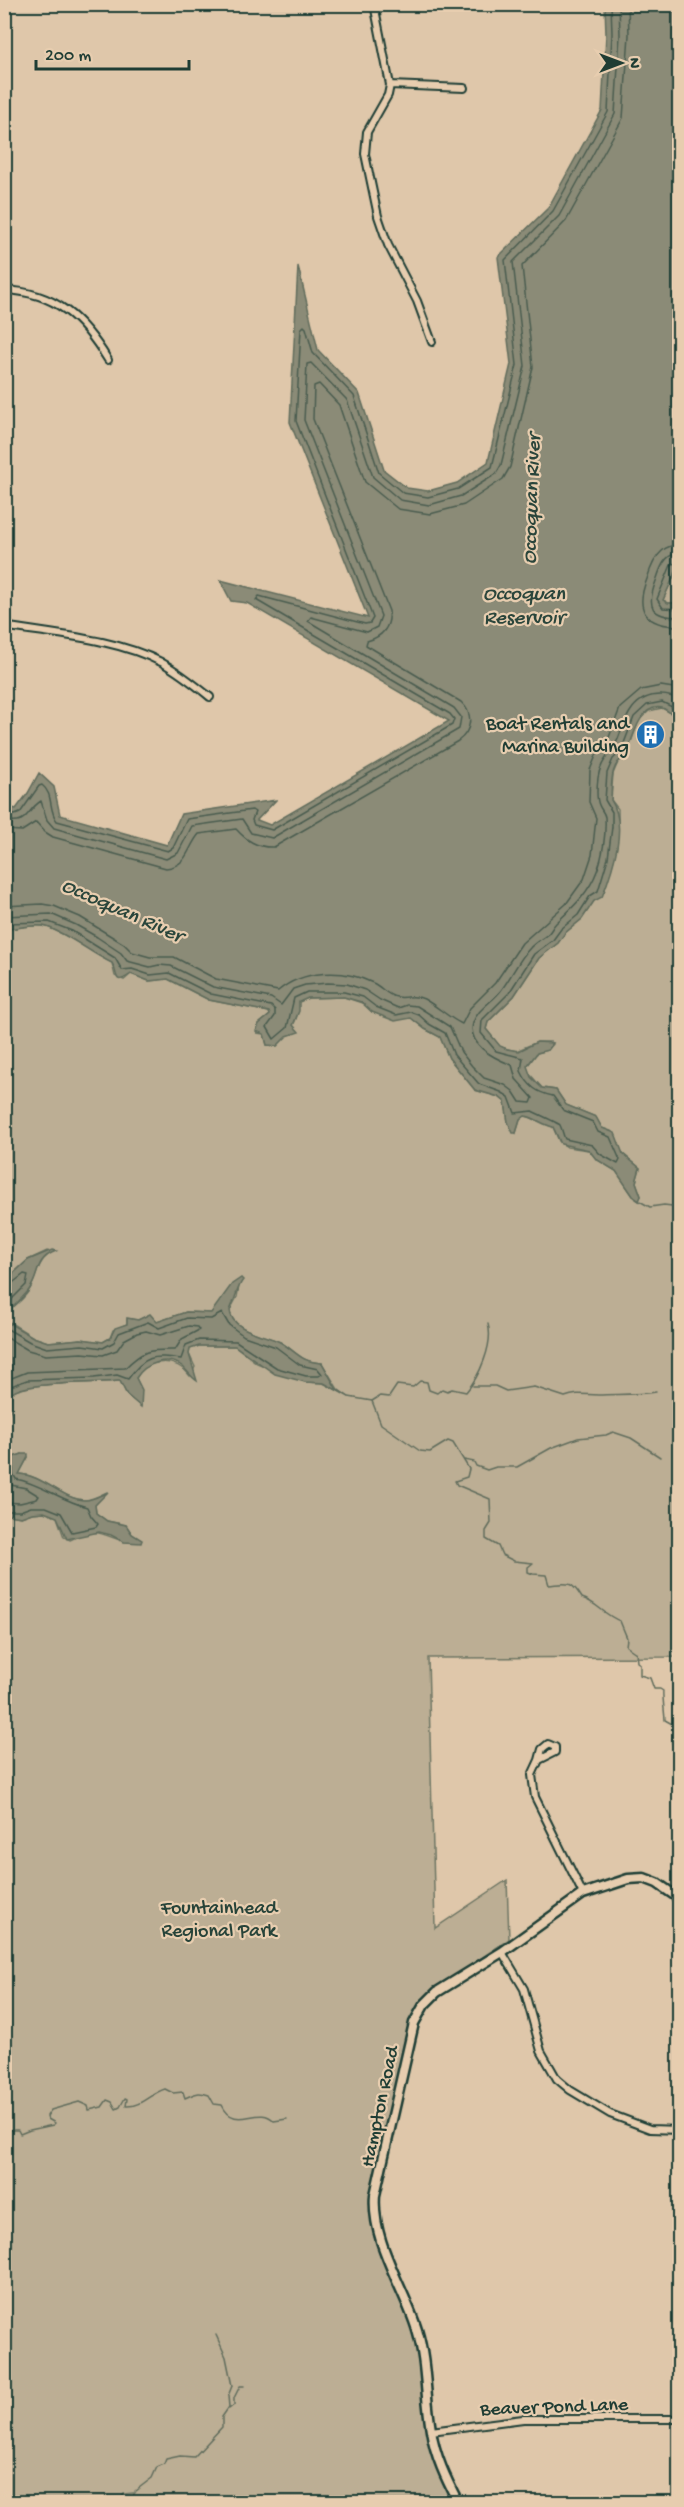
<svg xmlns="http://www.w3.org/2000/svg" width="684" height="2507" viewBox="0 0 684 2507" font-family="'Gochi Hand',sans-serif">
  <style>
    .green { fill: #bcae94; stroke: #6e7664; stroke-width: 1.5 }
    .water { fill: #8b8b77; stroke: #606c5c; stroke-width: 1.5 }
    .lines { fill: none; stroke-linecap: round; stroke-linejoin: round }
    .shore { stroke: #4a5c4f; stroke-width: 1.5 }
    .stream { stroke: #606c5c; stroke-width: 1.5 }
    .street-casing { stroke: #1f3d34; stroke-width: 10 }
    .secondary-casing { stroke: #1f3d34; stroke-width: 13 }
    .street { stroke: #e7cdaf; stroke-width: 6 }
    .secondary { stroke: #e7cdaf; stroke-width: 8 }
    .labels { text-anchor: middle; stroke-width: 4.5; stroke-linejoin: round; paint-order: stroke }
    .poi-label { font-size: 20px; fill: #1f3d34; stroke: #e7cdaf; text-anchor: end }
    .park-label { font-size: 20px; fill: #274339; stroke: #e7cdaf }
    .street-label { font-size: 20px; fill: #1f3d34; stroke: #e7cdaf }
    .water-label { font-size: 21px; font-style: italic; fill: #2a453b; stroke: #e7cdaf }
  </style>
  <rect width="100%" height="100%" fill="#dfc7aa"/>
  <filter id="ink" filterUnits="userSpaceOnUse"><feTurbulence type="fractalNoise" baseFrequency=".0167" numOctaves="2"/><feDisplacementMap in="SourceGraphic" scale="12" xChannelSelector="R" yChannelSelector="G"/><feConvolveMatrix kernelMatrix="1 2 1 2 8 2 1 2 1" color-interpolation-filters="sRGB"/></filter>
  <g filter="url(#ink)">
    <!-- green -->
    <path class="green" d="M679,563V603H668L663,600Z
      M662,708L671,713L679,711V1657L428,1658L435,1928L507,1880L509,1939L431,1992L414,2015L371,2195C365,2240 392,2276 408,2316C422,2354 420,2391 426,2429C430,2455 441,2479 452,2502H129L135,2493L124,2494L119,2502H5V1517L9,1515L21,1517L32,1513L44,1512L57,1517L64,1537L70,1540C94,1527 100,1533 122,1541C127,1543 136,1541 141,1540L132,1534L126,1525L107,1521L96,1513L95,1505L107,1492C101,1495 92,1500 85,1500C61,1499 43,1475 19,1474L28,1457L22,1454L10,1458H5C5,1435 7,1415 11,1394C24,1381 94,1384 117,1381H120L127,1395L141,1406L140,1387L136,1378C149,1357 176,1358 190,1376L195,1367L189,1354L190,1349L199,1346H235L257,1363L305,1382L323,1383L339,1391L322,1363C300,1362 297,1352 280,1342C264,1334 231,1331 230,1310L237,1297L239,1286L211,1313L186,1312L157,1322L149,1315L138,1320L127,1319V1324L113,1330L110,1338L103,1342L81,1339L48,1342L33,1337L6,1320L5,1314C14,1306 27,1297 32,1285C37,1274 38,1263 48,1255L47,1251L28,1260L5,1281V929C16,929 36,923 47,927C70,935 89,952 112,963L115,976L124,980L131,974L149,981L168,979L209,1000L269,1012L270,1015L259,1024L257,1033L264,1034L267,1045L277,1046C289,1033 300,1020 298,1002L308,998L344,997L365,1004L372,1012L411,1018L425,1029L440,1037L449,1058L475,1090L499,1097L505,1102L508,1122L516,1133L520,1120L524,1116C534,1117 542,1125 553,1127L559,1141L567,1147L589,1150L596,1159L616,1171L633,1196H641L636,1182L640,1168L623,1154L611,1131L602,1128L596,1117L566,1105L556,1090L542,1088L528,1072L527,1066L537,1053L548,1050L553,1044L551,1042H537L516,1051L500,1047L486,1029L488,1022L514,996L539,958L558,943L565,933L582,919L594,901L604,892L614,859L618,828V809L611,800L613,774L618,762L626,756L639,720L649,711Z"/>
    <!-- water -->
    <path class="water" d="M605,5H679L680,563L663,600L668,603H679V711L671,713C668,712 666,709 662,708C639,703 632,741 626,756C609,765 612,784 611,800C628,825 613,869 602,897L594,901L582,919L565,933L558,943L539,958L514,996L488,1022L486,1029L500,1046L507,1049L519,1051L537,1042L553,1043L548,1050L537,1053L527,1066L531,1077L542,1088L556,1090L566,1105L596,1117L602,1128L615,1133L623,1154L640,1168L636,1182L641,1196L639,1201L633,1196L616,1171L596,1159L589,1150L561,1144L553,1127C542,1124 534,1117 525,1116L520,1120L516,1133H513L508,1122L505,1102L499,1097L475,1090L449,1058L440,1037L425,1029L411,1018L395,1021L372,1012L361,1002L344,997L308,998L299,1002V1011L293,1025L299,1032L287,1036L277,1046L267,1045L264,1034L256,1031L259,1024L270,1015L269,1012L209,1000L168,979L149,981L131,974C112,987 119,974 112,963C89,952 70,935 47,927C36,923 16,929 4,929L5,806L16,809L28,793L39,773L54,787L60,815L167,845L181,814L276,800L257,820L270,825L449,721L247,603L231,601L220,580L368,618L290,422L298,266L318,350L359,393L384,470L407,488L428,491L457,483L488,462L511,364L498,257L548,208L602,110L606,34Z
      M52,1250L56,1251C33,1260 41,1274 29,1290C22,1299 14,1306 5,1315L10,1324L33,1337L48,1342L81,1339L103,1342L110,1338L115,1328L127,1324V1318L138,1320L150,1314L157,1322L186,1312L211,1313L232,1284L241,1278L243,1280C237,1287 235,1301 230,1310C231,1331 264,1334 280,1342C297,1352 300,1362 322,1363L336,1388L349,1397L324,1383L305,1382L275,1374L235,1346H199L190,1349L189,1354L197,1381C191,1377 188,1372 183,1367C168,1355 145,1363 136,1378L142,1390L141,1407L127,1395L120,1381H117C94,1384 24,1381 11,1394L10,1410L5,1423V1281L28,1260Z
      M22,1454H28V1457L19,1474C43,1475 63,1500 85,1500C93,1500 101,1495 108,1492L95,1505L96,1513L107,1521L126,1525L132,1534L142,1540L141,1543L124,1542L111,1535L99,1532L67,1539L57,1517L44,1512L32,1513L21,1517L9,1515L5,1517V1458H11Z"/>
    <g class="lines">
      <!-- shore -->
      <path class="shore" d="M680,545C673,545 667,546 662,551C654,558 650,569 647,579C634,611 646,626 680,626
        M680,554C675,554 674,553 670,556C662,561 659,573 656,581C646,607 651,617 680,617
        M680,561L671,565L657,599L663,608L680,609
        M4,813L15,815L20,813L39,786L42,785C54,794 48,810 57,821L168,851L173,848L187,819L252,810L255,812L252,820L254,825L272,830L452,725L454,719L450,714L256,600L259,596L365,624L370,623L373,618L296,421L301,329L304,326L306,328L313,353L354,396L379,473L403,493L428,497L458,489L492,467L517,365L505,260L553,211L608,112L612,34L611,4
        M4,820C29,826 25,811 41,801L47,820L54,828L166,859L178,853L192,826L242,819L251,833L272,838L459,729L461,717L454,708L308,621L311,617L367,632L377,627L381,616L304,420L307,364L311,363L347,400L373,477L400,500L429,505L461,496L496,474L501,465L525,366L513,262L559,216L615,114L620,35L619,4
        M4,830L22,831L36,822L45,832L53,837L166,868C188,866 187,848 199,834L236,829C246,840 257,848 274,847L458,741C472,731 474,714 461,702L366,645L367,641C382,637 391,627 389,611L313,419L314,386L319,384L339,405L365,482L398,509L430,514L464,505L503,479L510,467L533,367L522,266L566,221L623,118L629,35L628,4
        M4,906L42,904L54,906L80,917L124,944L132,952L150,957H174L216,979L278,991C303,970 343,968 373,983C382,987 387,996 397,997C406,999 414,994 424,999C437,1006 449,1018 462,1024L470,1008L495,983L522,943L566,904L584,879L592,855L596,818L589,802L590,770L598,751L608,740L620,708L641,690L661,686L680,689
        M4,916L51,914L76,925L97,937L121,953L127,961L150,967L159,965L171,966L213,987L271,998L281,1005L293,989L305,985L328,983L347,984L365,990L380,1000L398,1008L407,1005L417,1006L450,1027L461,1052L472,1066L484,1078L505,1085L513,1091L520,1102L531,1103L533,1098L516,1079L512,1065C496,1059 467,1046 473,1023C477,1009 494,1001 502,989C512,976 519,959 530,948C535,942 542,939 548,934C551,931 553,926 556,923C573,907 589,893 597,871C603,856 606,833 605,817C604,812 601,810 599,805C596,798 597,786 598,778C600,761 612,753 618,739C626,717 634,694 662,695C669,695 673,698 680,698
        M4,923L49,922L72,931L115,958L122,970L132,969L150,975L169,973L211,994L271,1006L275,1010V1016L267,1027L274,1039L287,1028L294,998L307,992H344L363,997L376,1007L396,1015L411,1012L419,1015L429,1024L445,1033L454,1055L479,1084L501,1092L509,1097L515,1113L532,1111C536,1113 558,1123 560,1125C562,1129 563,1135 565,1139L592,1145L600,1154L618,1164L620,1160L610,1137L598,1132L593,1122L563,1110L553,1096C537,1093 528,1086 521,1071L523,1058L496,1051L481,1033L482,1020L509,993L534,954L553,940L561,929L578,915L590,896L598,891L608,858L612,827V812L605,800L607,773L613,759L621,751L634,717L647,705L662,702L672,707L680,706
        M4,1286L10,1285L24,1274L28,1275L26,1285L4,1307
        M4,1327L30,1342L47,1348L82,1345L103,1348L114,1342L119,1333L148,1322L159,1328L187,1318L211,1319L222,1313L229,1325L244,1336L276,1347L300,1365L318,1369L322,1374L319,1376H306L277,1368L236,1341L199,1340L186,1345L181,1359C153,1355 145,1355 128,1379L117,1375L94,1378L27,1380L11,1386L4,1394
        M4,1336L28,1350L46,1355L82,1353L103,1355L117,1350L124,1340L137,1333L146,1331L160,1335L189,1326L197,1327L199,1330L182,1339L175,1350C149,1350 144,1349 125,1368L27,1372L4,1381
        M4,1464L13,1465V1474L16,1479C41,1484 62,1501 87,1507L91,1516L98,1524L96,1527L72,1532L61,1513L46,1507H31L20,1511H4
        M4,1472L11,1485L26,1488L39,1496L37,1499L20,1503L4,1502"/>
      <!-- stream -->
      <path class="stream" d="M636,1199L650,1207L664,1205L680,1207
        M473,1386H495L506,1391L534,1387L565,1397C577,1392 586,1395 598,1395C618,1394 637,1395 656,1392
        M349,1397L372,1401L381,1424L420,1451L430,1452L448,1441L453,1443L469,1469L467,1477L455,1481L457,1485L490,1499L491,1523L486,1531V1539L498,1546L502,1555L514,1561L533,1563L528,1567V1572L533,1574L546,1575L549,1585C568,1583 571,1580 582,1598C596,1602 604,1615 620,1621L627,1638L626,1646L636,1653L637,1662L640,1664V1675L650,1678L654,1689H660L663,1691C662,1693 665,1717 665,1720L674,1725L672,1743L675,1748L680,1749
        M372,1401L380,1396L389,1397L397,1385L413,1387L420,1381L427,1382L429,1390L437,1393L442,1389L447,1391L452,1389L466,1392C479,1377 494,1344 488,1324
        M464,1460L474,1462L476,1466L487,1470L496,1467H517L551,1448L578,1438L606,1435L613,1432L631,1438L660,1457
        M4,2130H18L20,2134L30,2130L53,2125L55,2123L48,2119L47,2116L51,2110L79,2102L88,2106L89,2110L102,2107L107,2100L112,2102L116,2109L120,2107L125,2098L127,2099L126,2106C141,2107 151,2093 165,2089L173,2093L183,2092L185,2098C195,2094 196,2091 209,2095L214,2104L222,2105C235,2133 259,2104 274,2121L287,2119
        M229,2409L234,2405V2398L240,2386H244
        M135,2491L152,2478L157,2467L164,2464L166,2459L180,2456L194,2457L222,2427V2417L229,2407L228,2396L232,2386L226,2357L216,2335"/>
      <defs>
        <path id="street" d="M374,4L390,85L388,95L367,132L365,154L378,216L388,245L417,301L432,342
          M390,85L464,88
          M4,290C56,292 83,319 108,360
          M4,626C56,635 114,638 161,662C179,672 194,684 210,697
          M548,1744L555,1747V1752L539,1760L542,1749Z
          M539,1760L532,1775L535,1797L583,1894
          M502,1952L524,1989L541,2051L557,2079L570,2090L610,2114L650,2129L680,2130
          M431,2431L523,2419H680"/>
        <path id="secondary" d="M458,2502C446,2479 435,2456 431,2430C425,2396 427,2363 417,2330C404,2287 371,2242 375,2195L414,2023L424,2005L437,1992L502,1952L583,1894L628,1879L644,1878L657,1883L680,1899"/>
      </defs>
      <!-- street casing -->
      <use href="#street" class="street-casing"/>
      <!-- secondary casing -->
      <use href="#secondary" class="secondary-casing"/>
      <!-- street -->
      <use href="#street" class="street"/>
      <!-- secondary -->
      <use href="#secondary" class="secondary"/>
    </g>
  </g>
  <!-- icons -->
  <defs>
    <symbol id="building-disc" viewBox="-11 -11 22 22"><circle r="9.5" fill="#1f6fb2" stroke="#e7cdaf"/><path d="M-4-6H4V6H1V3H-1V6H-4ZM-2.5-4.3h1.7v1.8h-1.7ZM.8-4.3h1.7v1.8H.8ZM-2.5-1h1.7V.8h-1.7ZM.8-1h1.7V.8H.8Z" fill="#fff"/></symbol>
  </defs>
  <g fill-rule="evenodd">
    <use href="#building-disc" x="634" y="718" width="33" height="33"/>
  </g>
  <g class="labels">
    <!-- poi labels -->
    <g class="poi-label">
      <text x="629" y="729">Boat Rentals and<tspan x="629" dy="23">Marina Building</tspan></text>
    </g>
    <!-- park labels -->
    <g class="park-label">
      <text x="219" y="1913">Fountainhead<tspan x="219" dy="23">Regional Park</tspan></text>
    </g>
    <!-- street labels -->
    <g class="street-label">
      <text transform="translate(378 2106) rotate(-78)" y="7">Hampton Road</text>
      <text transform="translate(554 2405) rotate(-2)" y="7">Beaver Pond Lane</text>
    </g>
    <!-- water labels -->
    <g class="water-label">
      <text transform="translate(530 499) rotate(-88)" y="7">Occoquan River</text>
      <text x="524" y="599">Occoquan<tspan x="524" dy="24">Reservoir</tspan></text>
      <text transform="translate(123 909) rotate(24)" y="7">Occoquan River</text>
    </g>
  </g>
  <!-- margin -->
  <rect width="684" height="2507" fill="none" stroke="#e7cdaf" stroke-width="24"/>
  <rect x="12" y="12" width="660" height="2483" fill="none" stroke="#1f3d34" stroke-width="2" filter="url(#ink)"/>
  <!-- north arrow -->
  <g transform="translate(621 63) rotate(90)" stroke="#e7cdaf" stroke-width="4.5" paint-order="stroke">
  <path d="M0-4.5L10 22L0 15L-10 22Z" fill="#1f3d34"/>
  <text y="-9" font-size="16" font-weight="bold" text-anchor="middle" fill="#1f3d34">N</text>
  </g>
  <!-- scale -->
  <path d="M36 60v9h153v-9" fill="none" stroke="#1f3d34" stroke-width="3"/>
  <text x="45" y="60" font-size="18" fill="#1f3d34" stroke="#e7cdaf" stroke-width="4.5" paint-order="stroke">200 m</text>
</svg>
